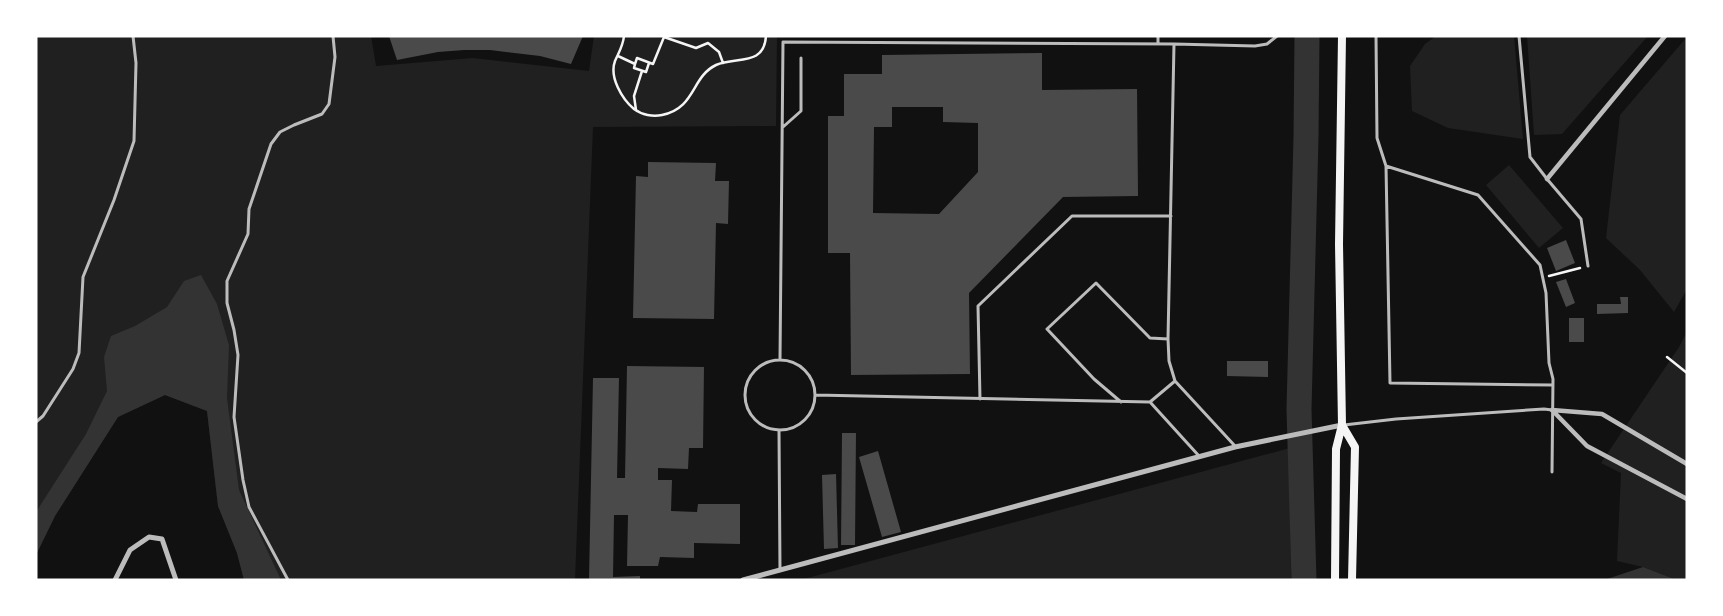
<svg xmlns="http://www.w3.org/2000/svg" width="1723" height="616" viewBox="0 0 1723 616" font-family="Rubik,sans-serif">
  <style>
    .green { fill: #202020 }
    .water { fill: #333 }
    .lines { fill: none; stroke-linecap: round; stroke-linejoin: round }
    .river { stroke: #333; stroke-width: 25 }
    .building { fill: #4a4a4a; fill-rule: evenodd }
    .path { stroke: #f5f5f5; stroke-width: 2.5 }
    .service { stroke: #bcbcbc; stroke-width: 3 }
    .pedestrian { stroke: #bcbcbc; stroke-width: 4.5 }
    .minor { stroke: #bcbcbc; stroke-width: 5 }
    .secondary { stroke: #f5f5f5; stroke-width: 8 }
  </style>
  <rect width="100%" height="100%" fill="#111"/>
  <!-- green -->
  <path class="green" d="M36,36H371L376,66L473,58L589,71L594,36H777L776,126L593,127L575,580H244L237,553L218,506L207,411L165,395L118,417L55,516L36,555Z
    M1436,36H1514L1523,139L1448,128L1412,111L1410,66L1425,44Z
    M1527,36H1648L1562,134L1534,135Z
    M1686,38L1687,289L1674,312L1640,270L1606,238L1620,115Z
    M1509,165L1563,228L1539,248L1486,185Z
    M1687,332V580H1677L1643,567L1617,561L1621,473L1601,463L1679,347Z
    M1290,448L1291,580H800Z"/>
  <!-- water -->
  <path class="water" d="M201,275L217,304L229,345L227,398L239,490L281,580H244L237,553L218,506L207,411L165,395L118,417L55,516L36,555V512L86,434L107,391L104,357L111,336L135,326L167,307L184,281Z
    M1643,567L1677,580H1604Z"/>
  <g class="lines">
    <!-- river -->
    <path class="river" d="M1304,580L1299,409L1306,137L1307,36"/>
  </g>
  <!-- building -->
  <path class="building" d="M389,36H583L571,64L540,56L490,50H464L438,52L397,60Z
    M1042,53V90L1137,89L1138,196L1063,197L969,293L970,374L851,375L850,253H828V116H844V74H882V55ZM892,107H943V122L978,123V172L939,214L873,213L874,127H892Z
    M648,162L716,163L715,181H729L728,224L716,223L714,319L633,318L636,176L648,177Z
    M1566,240L1575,263L1556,271L1547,248Z
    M1566,279L1575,303L1566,307L1556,282Z
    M1620,297H1628V313L1597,314V304H1621Z
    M1569,318H1584V342H1569Z
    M1227,361H1268V377L1227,376Z
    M627,366L704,367L703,448H689L688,469L658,468V480H672L671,511L697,512L698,504H740V544L694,543V558L660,557L658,566H627L628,515H614L613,577L640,576V580H589L593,378H619L617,478H625Z
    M842,433H856L855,545H841Z
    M878,451L901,532L882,537L859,457Z
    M836,474L838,548L824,549L822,475Z"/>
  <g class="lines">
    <!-- path -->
    <path class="path" d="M624,36C623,46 619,52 615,61C609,77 622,99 634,109C642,115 653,117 662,115C696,108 691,77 716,65C736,56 764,67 766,36
      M618,56L635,64L637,58L653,64L664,37L696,48L708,43L719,52L723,63
      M635,64L634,68L646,72L649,63
      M636,110L634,96L642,71
      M1549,276L1580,268
      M1667,357L1687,373"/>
    <!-- service -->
    <path class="service" d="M1376,36L1377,138L1386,166L1478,195L1540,265L1546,293L1549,363L1553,379L1552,472
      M1519,36L1530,157L1547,179L1581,219L1588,266
      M1158,44V36
      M1174,44L1255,46L1267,44L1277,36
      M783,127L801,111V58
      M1386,166L1390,383L1553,385
      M780,360L783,42L1174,44L1168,339L1169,361L1175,381L1150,402L815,395
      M745 395a35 35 0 1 1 70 0a35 35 0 1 1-70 0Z
      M1175,381L1235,446
      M980,399L978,306L1072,216H1171
      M1121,402L1094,379L1047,329L1096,283L1150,338L1168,339
      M1150,402L1199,456
      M36,422L43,416L73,369L79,353L83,277L114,200L134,141L136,63L133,36
      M1344,425L1396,419L1544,409L1552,410
      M779,430L780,570
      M288,580L249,507L243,480L234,417L238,355L234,330L227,303V281L248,234L249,209L271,144L280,132L294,125L322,114L329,104L335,57L333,36"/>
    <!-- pedestrian -->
    <path class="pedestrian" d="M1547,179L1665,36
      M1552,410L1587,446L1687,499
      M1552,410L1602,414L1687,464"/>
    <!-- minor -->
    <path class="minor" d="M115,580L130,550L149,537L162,539L176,580
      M743,580L1235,447L1342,425"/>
    <!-- secondary -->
    <path class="secondary" d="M1342,425L1355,447L1352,580
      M1335,580L1336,449L1342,425L1339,244L1342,36"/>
  </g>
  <!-- border -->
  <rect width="1723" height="616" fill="none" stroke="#ffffff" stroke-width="75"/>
</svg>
